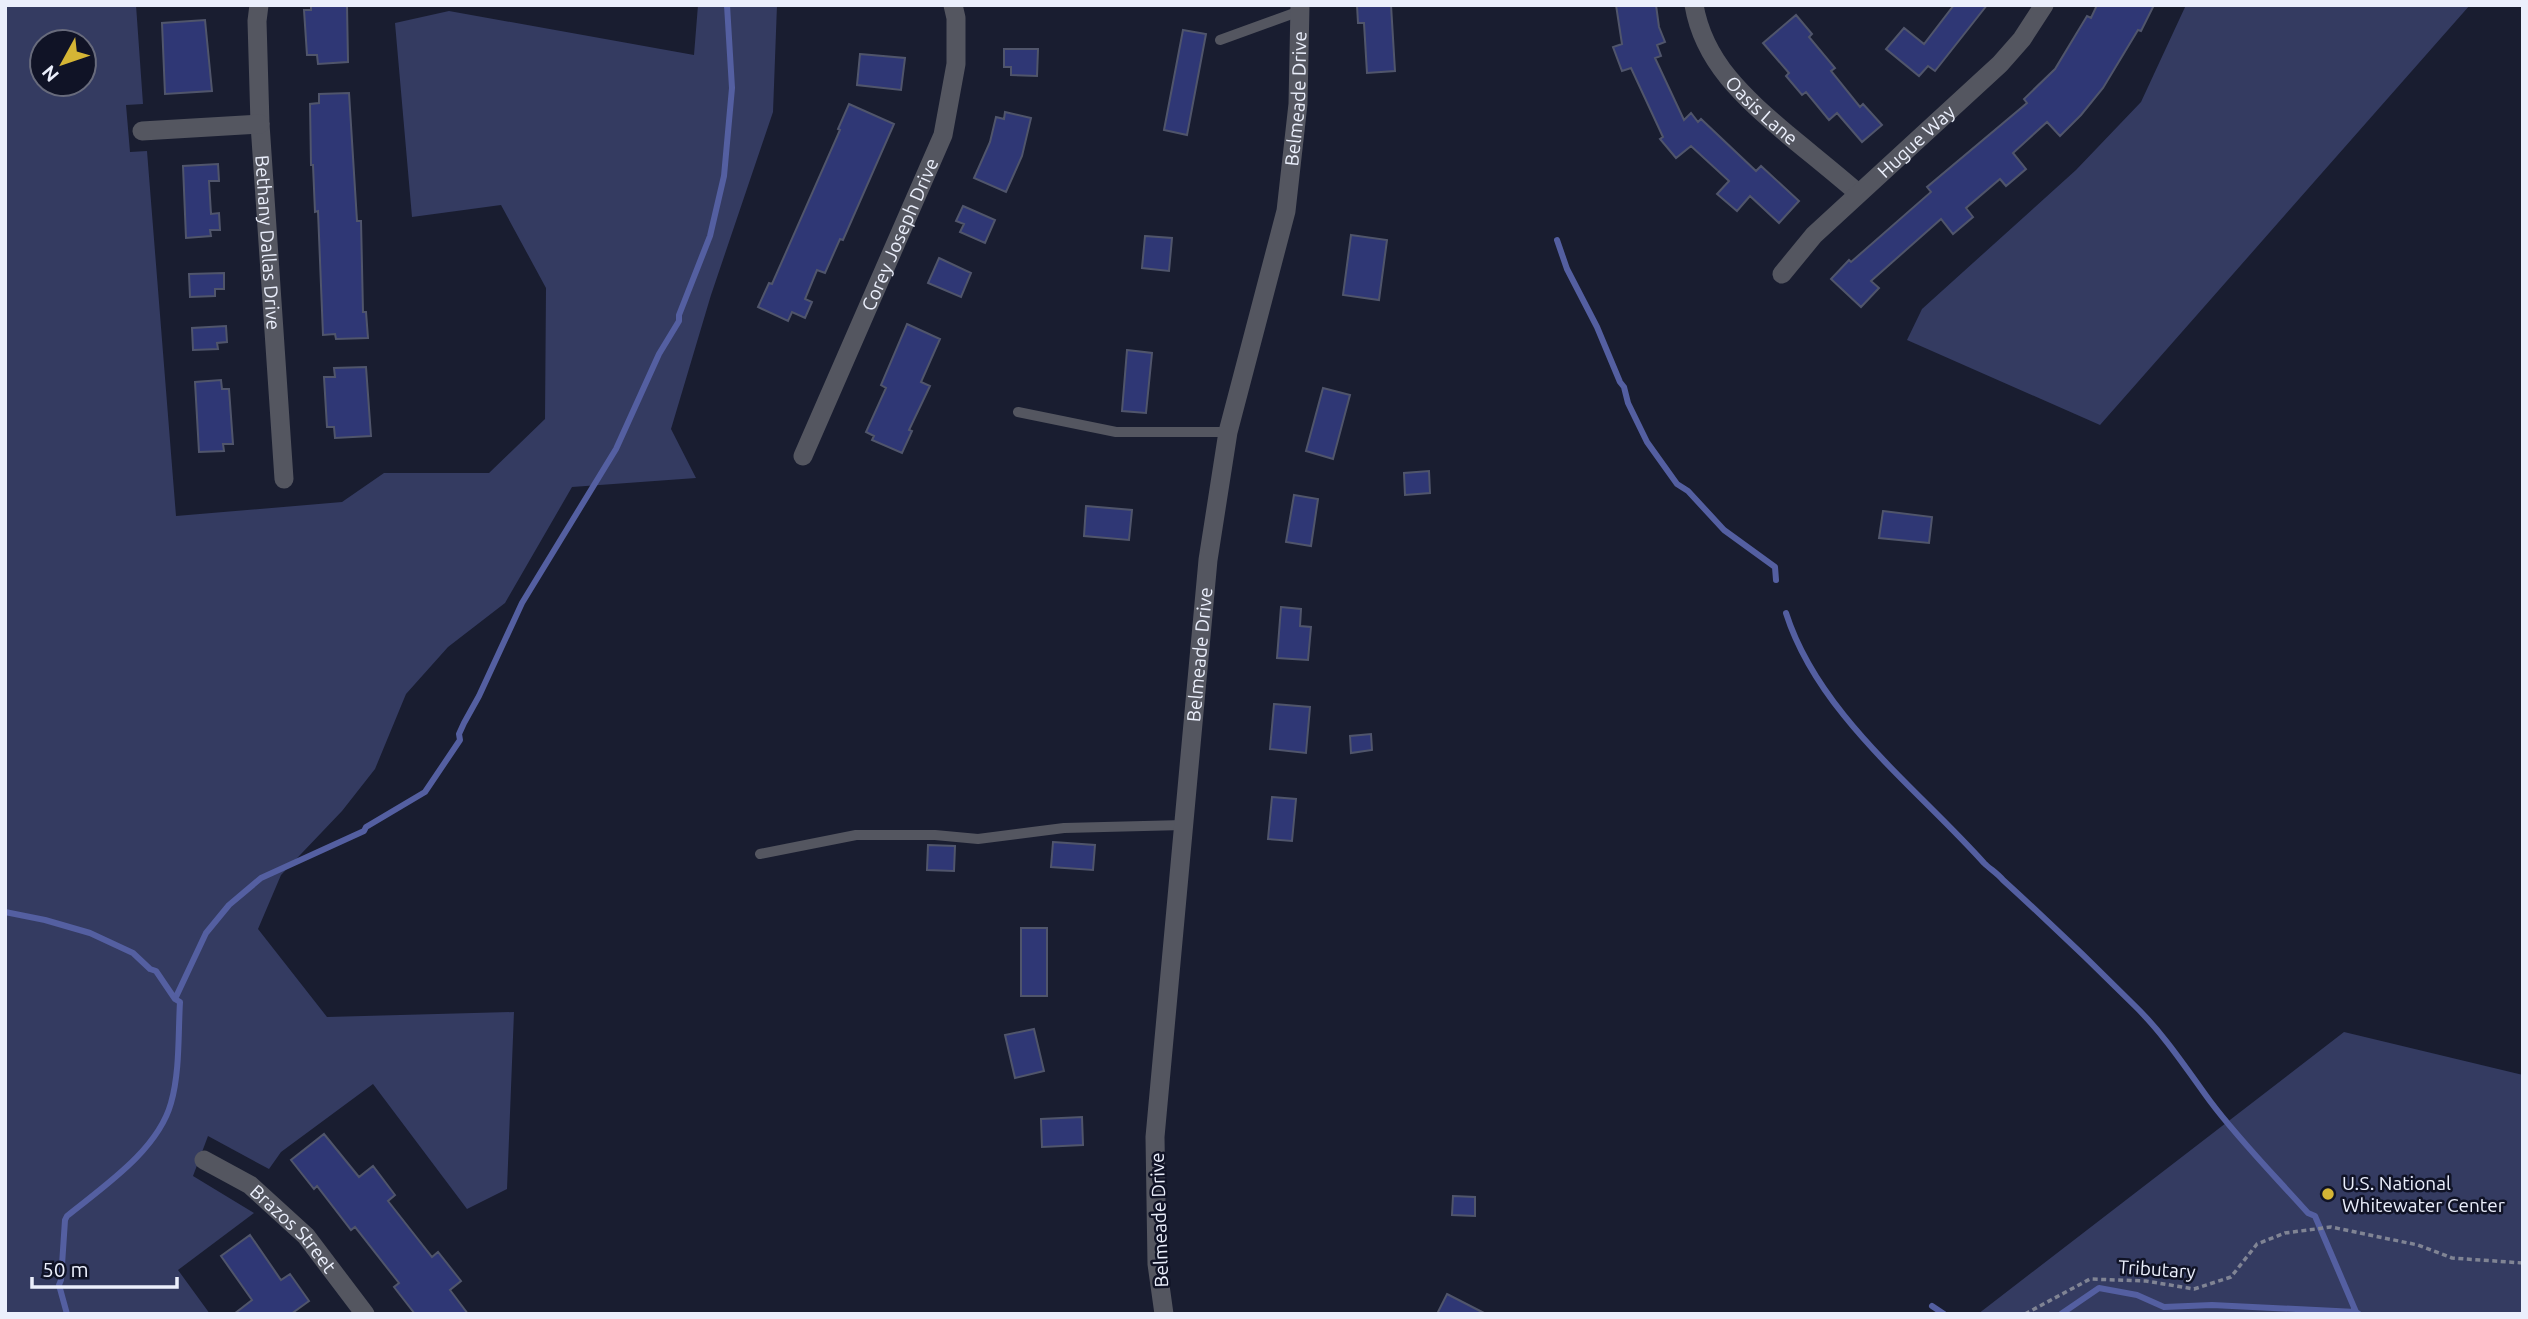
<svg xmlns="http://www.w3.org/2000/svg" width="2528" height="1319" viewBox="0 0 2528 1319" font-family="Ubuntu,sans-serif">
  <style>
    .green { fill: #343b61; fill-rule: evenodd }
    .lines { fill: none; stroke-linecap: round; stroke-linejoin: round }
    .stream { stroke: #545fa1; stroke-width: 6 }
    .building { fill: #2f3775; stroke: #50556b; stroke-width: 2 }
    .path { stroke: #808494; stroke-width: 3.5; stroke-dasharray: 5 3.5; stroke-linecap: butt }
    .service { stroke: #545660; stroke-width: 10 }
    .minor { stroke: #545660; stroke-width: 19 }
    .poi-dot { fill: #d5b535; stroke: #101326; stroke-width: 2.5 }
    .labels { text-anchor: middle; stroke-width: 5; stroke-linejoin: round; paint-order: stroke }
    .street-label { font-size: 19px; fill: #ebeffc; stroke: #101326 }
    .poi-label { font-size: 19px; fill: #ebeffc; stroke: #101326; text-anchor: start }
  </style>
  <rect width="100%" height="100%" fill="#191d30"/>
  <!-- green -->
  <path class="green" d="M5,5H136L143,104L126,105L130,152L147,151L176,516L342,502L384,473H489L545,419L546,288L501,205L412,217L395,23L449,11L694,55L698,5H777L773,112L711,295L671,429L696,478L572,487L505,603L448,647L406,694L375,769L342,811L281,875L258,929L327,1017L514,1012L507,1189L467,1209L373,1084L281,1152L269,1169L208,1136L193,1176L254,1213L178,1270L210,1314H5ZM42,42H84V84H42Z
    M2186,5H2470L2100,425L1907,340L1922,309L2076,170L2141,102Z
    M2344,1032L2523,1075V1314H1978Z"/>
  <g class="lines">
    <!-- stream -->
    <path class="stream" d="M1557,240L1567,269L1597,327L1620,382L1624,387L1628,403L1647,442L1677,484L1688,491L1724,530L1775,567L1776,580
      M1786,613C1818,714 1916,787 1984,863C1990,869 1997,873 2003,880C2048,921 2091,962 2134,1005C2163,1033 2186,1068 2210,1101C2239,1140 2275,1176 2308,1213L2315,1216L2356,1312L2359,1314
      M5,912L45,920L90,933L133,953L150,969L156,971L175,999L180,1002C178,1035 180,1071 171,1103C158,1150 104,1186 67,1216L65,1220L61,1280L59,1285L67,1314
      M175,999L206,933L229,905L261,878L364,831L366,827L425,792L460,740L459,734L464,723L479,696L522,603L616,449L659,354L679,321V315L710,236L724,176L732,88L727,5
      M1932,1306L1944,1314
      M2061,1314L2099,1288L2137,1295L2164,1307L2212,1305L2356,1312"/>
  </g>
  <!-- building -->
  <path class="building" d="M311,5H347L348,62L318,64L317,55H307L304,10H311Z
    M1357,5H1391L1395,71L1367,73L1364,23H1358Z
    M1616,5H1656L1659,27L1665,42L1657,45L1661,56L1655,58L1684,120L1691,113L1698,122L1701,119L1756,171L1761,166L1799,201L1779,223L1750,196L1737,211L1717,194L1729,181L1691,146L1676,158L1660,139L1663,137L1631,68L1622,71L1613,47L1622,44Z
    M1954,5H1987L1935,71L1928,66L1919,76L1886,49L1904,28L1924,44Z
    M2097,5H2154L2141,31L2138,30L2103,88L2081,115L2060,136L2047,122L2013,153L2026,169L2006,186L2000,179L1966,208L1973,217L1953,234L1941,219L1871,281L1879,288L1861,307L1831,279L1849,260L1851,262L1931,192L1927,187L2027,103L2024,99L2055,69L2087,16L2091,18Z
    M1796,15L1812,34L1809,37L1835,68L1831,71L1860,107L1863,104L1882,125L1862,142L1837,113L1829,120L1806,92L1802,95L1786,76L1789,73L1763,43Z
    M205,20L212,91L165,94L162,23Z
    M1183,30L1206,34L1187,135L1164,130Z
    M1004,49H1038L1037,76L1011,75V67H1004Z
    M860,54L905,58L901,90L857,85Z
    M349,93L357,221H361L363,312H366L368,338L336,339L335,334L323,335L318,211L315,212L313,165H311L310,104L319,103V94Z
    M849,104L894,124L843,240L840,239L825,273L817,270L805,299L812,302L805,318L792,312L788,321L758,307L769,283L772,284L840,130L838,129Z
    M1005,112L1031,118L1022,156L1006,192L974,178L990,142L996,117L1004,119Z
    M218,164L219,181H209L211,214L219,213L220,230H210L211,236L186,238L183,166Z
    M963,206L995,220L985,243L960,232L964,224L956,221Z
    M1351,235L1387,240L1379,300L1343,295Z
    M1145,236L1172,238L1169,271L1142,268Z
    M939,258L971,273L961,297L928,283Z
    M224,273V289H215V296L190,297L189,274Z
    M907,324L940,339L921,382L930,386L909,430L912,431L902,453L872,440L874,436L866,432L886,388L881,385Z
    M226,326L227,342L217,343L218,349L193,350L192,328Z
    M1127,350L1152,353L1146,413L1122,411Z
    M366,367L371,436L335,438L334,427H327L324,377H335L334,368Z
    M221,380L222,389H229L233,444H223L224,451L199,452L195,382Z
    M1323,388L1350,395L1333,459L1306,451Z
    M1429,471L1430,493L1405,495L1404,473Z
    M1294,495L1318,499L1311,546L1286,542Z
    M1086,506L1132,510L1129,540L1084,536Z
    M1883,511L1932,517L1929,543L1879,538Z
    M1281,607L1301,609L1300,626L1311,627L1308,660L1277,658Z
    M1274,704L1310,707L1306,753L1270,749Z
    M1371,734L1372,750L1351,753L1350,736Z
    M1272,797L1296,799L1292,841L1268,839Z
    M1053,842L1095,845L1093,870L1051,867Z
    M928,845L955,846L954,871L927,870Z
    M1021,928H1047V996H1021Z
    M1034,1029L1044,1071L1015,1078L1005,1035Z
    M1082,1117L1083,1145L1042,1147L1041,1119Z
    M324,1134L359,1177L373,1166L395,1195L388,1201L432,1257L438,1252L461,1281L450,1290L468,1314H415L394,1287L399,1283L355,1227L351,1230L317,1186L314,1189L291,1160Z
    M1453,1196L1475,1197V1216L1452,1215Z
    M250,1235L281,1280L290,1274L309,1301L291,1314H234L252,1300L221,1256Z
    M1447,1294L1486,1314H1437Z"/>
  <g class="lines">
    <!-- path -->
    <path class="path" d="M2025,1314L2090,1279L2146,1281L2194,1289L2231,1277L2257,1244L2285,1233L2331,1227L2418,1245L2452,1258L2523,1263"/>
    <!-- service -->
    <path class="service" d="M1220,40L1300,11
      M1018,412L1116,432H1228
      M760,854L856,835H935L978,839L1064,828L1184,825"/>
    <!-- minor -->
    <g class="minor">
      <path id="s1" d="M259,5L257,21L260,124L284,479"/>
      <path id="s2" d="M1694,5C1704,63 1745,98 1787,134C1811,154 1835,173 1858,193"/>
      <path d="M142,131L260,124"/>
      <path id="s3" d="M1782,274L1814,235L2000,64L2022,39L2044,5"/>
      <path id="s4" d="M803,456L943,135L956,64V18L953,5"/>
      <path id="s5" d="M204,1160L250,1185L306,1236L365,1314"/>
      <path id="s6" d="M1164,1314L1157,1264L1155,1137L1208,560L1228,432L1286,211L1298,104L1300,5"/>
    </g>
  </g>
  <!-- markers -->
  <circle class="poi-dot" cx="2328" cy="1194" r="7"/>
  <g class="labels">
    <!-- street labels -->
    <g class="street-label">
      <text dy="7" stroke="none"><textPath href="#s6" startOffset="1228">Belmeade Drive</textPath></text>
      <text dy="7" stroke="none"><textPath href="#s2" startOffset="128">Oasis Lane</textPath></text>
      <text dy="7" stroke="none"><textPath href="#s3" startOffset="189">Hugue Way</textPath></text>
      <text dy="7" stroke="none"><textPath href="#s4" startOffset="242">Corey Joseph Drive</textPath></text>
      <text dy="7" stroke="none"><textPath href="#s1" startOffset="238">Bethany Dallas Drive</textPath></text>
      <text dy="7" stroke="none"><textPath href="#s6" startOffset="662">Belmeade Drive</textPath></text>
      <text transform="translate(1159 1220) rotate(-92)" y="7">Belmeade Drive</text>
      <text dy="7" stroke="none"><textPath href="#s5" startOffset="114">Brazos Street</textPath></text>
      <text transform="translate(2157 1269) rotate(4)" y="7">Tributary</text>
    </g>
    <!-- poi labels -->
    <g class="poi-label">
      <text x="2342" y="1190">U.S. National<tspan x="2342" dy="22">Whitewater Center</tspan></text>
    </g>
  </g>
  <!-- border -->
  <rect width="2528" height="1319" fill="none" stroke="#ebeffc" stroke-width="14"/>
  <!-- north arrow -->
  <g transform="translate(63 63) rotate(230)"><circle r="33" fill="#101326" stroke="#686b7c" stroke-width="2"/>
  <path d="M0-5L12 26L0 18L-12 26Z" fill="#d5b535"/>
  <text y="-10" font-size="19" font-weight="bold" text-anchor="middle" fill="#ebeffc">N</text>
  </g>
  <!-- scale -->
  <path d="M32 1277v10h145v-10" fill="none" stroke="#ebeffc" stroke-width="3.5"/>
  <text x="42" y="1277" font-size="21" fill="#ebeffc" stroke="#101326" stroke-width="5" paint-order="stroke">50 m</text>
</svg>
